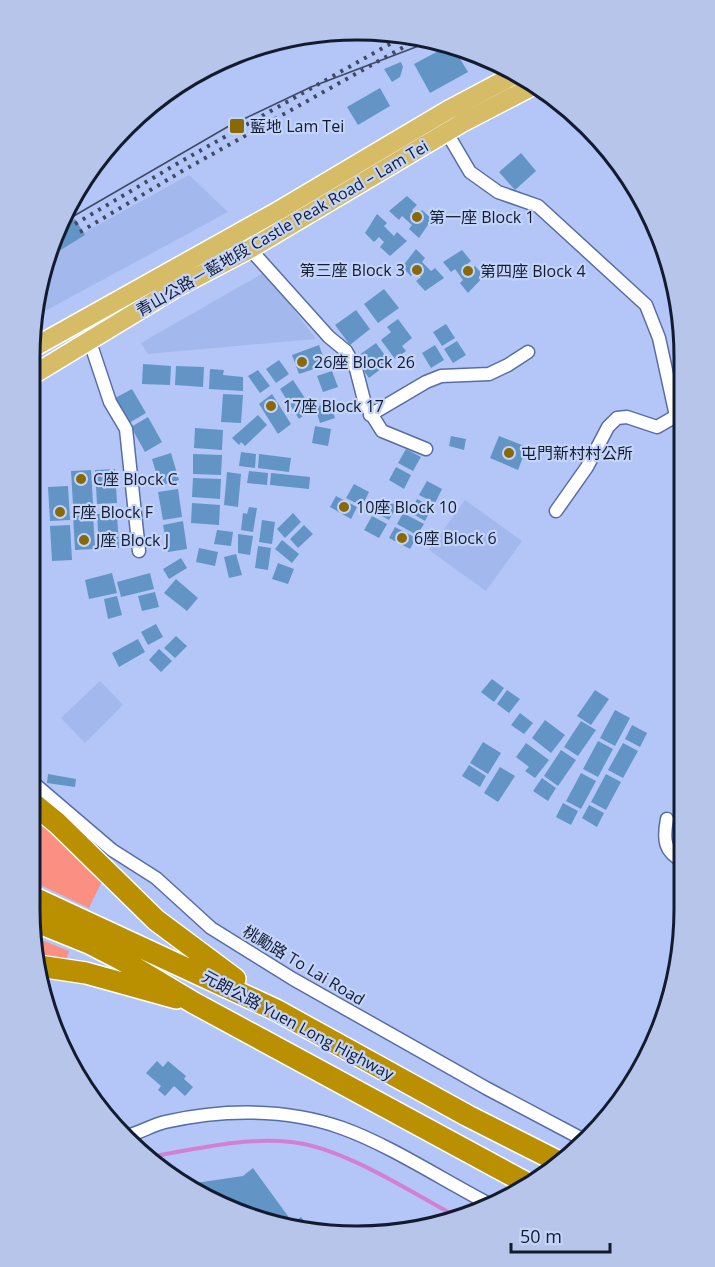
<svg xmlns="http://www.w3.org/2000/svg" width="715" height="1267" viewBox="0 0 715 1267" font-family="'Open Sans','Noto Sans TC',sans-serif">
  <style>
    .built { fill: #a3b8ed }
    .green { fill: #fb8f82 }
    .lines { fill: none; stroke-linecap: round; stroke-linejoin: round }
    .stream { stroke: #d480d2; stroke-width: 4 }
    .building { fill: #6295c5 }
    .minor-casing { stroke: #586da4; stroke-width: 15 }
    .primary-casing { stroke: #fff; stroke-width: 21 }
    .motorway-casing { stroke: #fff; stroke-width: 24 }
    .minor { stroke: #fff; stroke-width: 12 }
    .primary { stroke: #d6bc67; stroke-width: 18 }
    .motorway { stroke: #ba9001; stroke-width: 21 }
    .tram { stroke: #3f4a67; stroke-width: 1.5 }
    .rail { stroke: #3f4a67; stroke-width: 4; stroke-dasharray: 3 6; stroke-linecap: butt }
    .poi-dot { fill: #886905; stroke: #c4d4f9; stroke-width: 2 }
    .labels { text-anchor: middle; stroke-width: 4.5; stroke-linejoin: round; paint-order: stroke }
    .poi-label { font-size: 16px; fill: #131b31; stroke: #c4d4f9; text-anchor: start }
    .street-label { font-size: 16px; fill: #131b31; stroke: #c4d4f9 }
    .rim { fill: none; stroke: #131b31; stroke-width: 3 }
  </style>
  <rect width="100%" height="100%" fill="#b3c6f7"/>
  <!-- built -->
  <path class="built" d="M189,175L228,212L34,317L47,253Z
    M265,272L316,339L148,354L141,343Z
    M465,500L522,541L486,591L429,550Z
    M100,681L123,705L85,743L61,718Z"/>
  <!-- green -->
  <path class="green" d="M30,810L103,879L89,908L34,882L30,891Z
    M34,937L69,951L66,961L38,958Z"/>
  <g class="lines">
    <!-- stream -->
    <path class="stream" d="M149,1157C196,1149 243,1137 291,1142C343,1147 412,1193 459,1218"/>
  </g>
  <!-- building -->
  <path class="building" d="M444,48L456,52L468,72L430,93L414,64Z
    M401,62L403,67L400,77L392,82L384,69Z
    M380,88L390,106L358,125L347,107Z
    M521,153L536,171L515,190L499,172Z
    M407,196L417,205L412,210L417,215L422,210L432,219L419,238L409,229L412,225L402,216L399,220L389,211Z
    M377,214L387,223L384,226L394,236L397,232L407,241L390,256L380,247L384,242L379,237L374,242L365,233Z
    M75,219L85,235L46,259L58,229Z
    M416,249L425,258L422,262L431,271L435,268L444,278L425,291L416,281L421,277L416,272L411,276L402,267Z
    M462,250L471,261L466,265L470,270L475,266L484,276L468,293L460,283L463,280L455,269L451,272L443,262Z
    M384,289L399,308L378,323L364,304Z
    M356,310L370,329L350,345L335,325Z
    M398,319L412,338L402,346L406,351L395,359L381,340L391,332L387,327Z
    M446,324L455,338L442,346L433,332Z
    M457,341L466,355L453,363L444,349Z
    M376,343L390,362L369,378L355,358Z
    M319,345L326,365L299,374L292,355Z
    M435,345L444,360L431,368L422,353Z
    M279,360L289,374L276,383L266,369Z
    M143,364L171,366L170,385L142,384Z
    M176,366L204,367L203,387L175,385Z
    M210,369L224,370L223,375L243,377V391L209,389Z
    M258,370L270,386L260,393L248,376Z
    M332,371L338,387L323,392L317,376Z
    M293,380L312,409L299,419L280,389Z
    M132,389L146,413L129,423L115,398Z
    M223,394L243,395L241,423L221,422Z
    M272,394L291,424L278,434L259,404Z
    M330,402L335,418L320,423L315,407Z
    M258,415L267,425L245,446L241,442L239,445L232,438Z
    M148,417L162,442L145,452L131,427Z
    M315,426L331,429L328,446L312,443Z
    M195,428L223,430L222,450L194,448Z
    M451,436L466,439L464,450L449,446Z
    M499,436L527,447L518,470L490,458Z
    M406,449L421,457L413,471L398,463Z
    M241,452L256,454L255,468L239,466Z
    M171,453L179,480L160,486L152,459Z
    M193,454L222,455L221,475L193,474Z
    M259,454L291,458L289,472L258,468Z
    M396,467L411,475L404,489L389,480Z
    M115,469L117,503L97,504L95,470Z
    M91,470L93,504L73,505L71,471Z
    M249,471L268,473L267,485L247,483Z
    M227,472L241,474L238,507L224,505Z
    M271,473L310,477L309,489L270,485Z
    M193,478L221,479L220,499L192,497Z
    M427,481L442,489L435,503L419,495Z
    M354,484L369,492L362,506L346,498Z
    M68,486L70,520L50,521L48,487Z
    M178,489L182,517L163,520L158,492Z
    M336,496L357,507L351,519L330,507Z
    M382,498L397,506L389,520L374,512Z
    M417,499L432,507L425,521L410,512Z
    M192,503L220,505L219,525L191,523Z
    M249,507L257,508L253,532L241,530L243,513L247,514Z
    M117,513L119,548L99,549L97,514Z
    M293,513L301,522L285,538L277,529Z
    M403,513L424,524L417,535L397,524Z
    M93,514L95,549L75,550L73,515Z
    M372,516L387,524L379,538L364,530Z
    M262,520L275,522L272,544L259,542Z
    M183,521L187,549L168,552L163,525Z
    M70,525L72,560L52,561L50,526Z
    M304,525L313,534L298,548L290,539Z
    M395,527L416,538L410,549L389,538Z
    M217,530L233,532L231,546L214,544Z
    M238,534L253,536L250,555L238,553Z
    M282,540L299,554L292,563L275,549Z
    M258,546L271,548L268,570L255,568Z
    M199,548L218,552L215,566L196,562Z
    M236,554L242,575L229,578L224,557Z
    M181,558L187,568L169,579L163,569Z
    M278,563L294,569L288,584L272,579Z
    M112,573L117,593L89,599L85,580Z
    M150,573L154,589L121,597L117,582Z
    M176,579L198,598L187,611L164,593Z
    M155,592L159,607L142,611L138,596Z
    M117,596L122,615L108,619L104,599Z
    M156,624L163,637L148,645L141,632Z
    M176,636L187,646L175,658L164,648Z
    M138,639L145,652L119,667L112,653Z
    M159,649L172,661L161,672L149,660Z
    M492,679L504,688L494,702L481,692Z
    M507,690L520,699L509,713L497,704Z
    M595,690L609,699L591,725L577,716Z
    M615,710L630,718L615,746L600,738Z
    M520,713L533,723L524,734L511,725Z
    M545,720L565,735L551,753L532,738Z
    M581,721L596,730L578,756L564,747Z
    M632,725L647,733L640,747L625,739Z
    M598,741L613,749L598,777L583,769Z
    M483,742L501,753L488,774L470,763Z
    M526,743L549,760L535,778L525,771L529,767L516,757Z
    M623,743L638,751L623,778L608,770Z
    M561,750L576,760L558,786L544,776Z
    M469,765L486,776L480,787L462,776Z
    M500,767L515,776L498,802L484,793Z
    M581,773L596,781L581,809L566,801Z
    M48,774L76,779L75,787L47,783Z
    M606,774L621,782L606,810L591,802Z
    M542,778L556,788L548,801L533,791Z
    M563,803L578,811L571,825L556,817Z
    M589,805L604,813L597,827L582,818Z
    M157,1061L163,1067L168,1061L186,1076L184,1079L193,1087L185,1096L174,1086L165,1096L158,1090L161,1086L146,1073Z
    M253,1168L293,1223L301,1217L311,1230L272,1226L182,1185L243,1176Z"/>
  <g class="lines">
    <defs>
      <path id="minor" d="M447,133L470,172L498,192L538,206L646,305L659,338L676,416L683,422
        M250,249L329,337L346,351L356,369L365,404L382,431L426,449
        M89,339L110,402L126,429L139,551
        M370,415L426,382L441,376L489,374L508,365L528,352
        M556,511L587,467L608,427L617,418L627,417L657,427L676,416
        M30,780L112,850L156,878L211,928L293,979L486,1088L586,1141
        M667,819C663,840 664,852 684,862
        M126,1136C140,1133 152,1125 165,1122C223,1109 286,1108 342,1128C390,1145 446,1182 493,1206"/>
      <path id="primary" d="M31,349L278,211L448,110L518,73
        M31,376L176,288L250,249L462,123L535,85"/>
      <path id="motorway" d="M30,801L57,823L156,920L235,979
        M30,896L276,1010L468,1116L561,1163
        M32,920L89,943L122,960L194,1003L528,1184
        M39,966L86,973L176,998"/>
    </defs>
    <!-- minor casing -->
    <use href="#minor" class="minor-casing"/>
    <!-- primary casing -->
    <use href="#primary" class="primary-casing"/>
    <!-- motorway casing -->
    <use href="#motorway" class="motorway-casing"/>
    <!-- minor -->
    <use href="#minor" class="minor"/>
    <!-- primary -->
    <use href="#primary" class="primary"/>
    <!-- motorway -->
    <use href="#motorway" class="motorway"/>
    <!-- tram -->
    <path class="tram" d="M60,224L229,126L311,87L429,42"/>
    <!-- rail -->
    <path class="rail" d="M75,224L180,162L406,35
      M80,232L184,170L418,39"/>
  </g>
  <!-- markers -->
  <g class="poi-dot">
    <rect x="229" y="118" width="16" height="16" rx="3"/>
    <circle cx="417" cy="217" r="6"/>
    <circle cx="417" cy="270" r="6"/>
    <circle cx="468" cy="271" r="6"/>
    <circle cx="302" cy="362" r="6"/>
    <circle cx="271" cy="406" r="6"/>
    <circle cx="509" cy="453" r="6"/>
    <circle cx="81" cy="479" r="6"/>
    <circle cx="344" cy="507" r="6"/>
    <circle cx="60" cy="512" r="6"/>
    <circle cx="402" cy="538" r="6"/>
    <circle cx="84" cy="540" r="6"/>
  </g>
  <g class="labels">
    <!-- poi labels -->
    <g class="poi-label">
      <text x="250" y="132">藍地 Lam Tei</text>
      <text x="429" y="223">第一座 Block 1</text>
      <text x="405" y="276" text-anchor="end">第三座 Block 3</text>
      <text x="480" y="277">第四座 Block 4</text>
      <text x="314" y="368">26座 Block 26</text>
      <text x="283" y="412">17座 Block 17</text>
      <text x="521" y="459">屯門新村村公所</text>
      <text x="93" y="485">C座 Block C</text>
      <text x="356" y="513">10座 Block 10</text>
      <text x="72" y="518">F座 Block F</text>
      <text x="414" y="544">6座 Block 6</text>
      <text x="96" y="546">J座 Block J</text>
    </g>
    <!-- street labels -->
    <g class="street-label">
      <text transform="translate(282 228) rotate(-30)" y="6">青山公路－藍地段 Castle Peak Road – Lam Tei</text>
      <text transform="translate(304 965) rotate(31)" y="6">桃勵路 To Lai Road</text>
      <text transform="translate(298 1025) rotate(28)" y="6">元朗公路 Yuen Long Highway</text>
    </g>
  </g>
  <!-- crop -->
  <path d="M0 0H715V1267H0ZM357 40H357A317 317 0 0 1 674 357V909A317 317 0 0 1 357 1226H357A317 317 0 0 1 40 909V357A317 317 0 0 1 357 40Z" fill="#b6c5e9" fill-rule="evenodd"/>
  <path class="rim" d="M357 40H357A317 317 0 0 1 674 357V909A317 317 0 0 1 357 1226H357A317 317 0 0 1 40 909V357A317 317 0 0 1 357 40Z"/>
  <!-- scale -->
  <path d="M511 1243v9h99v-9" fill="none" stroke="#131b31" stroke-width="3"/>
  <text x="520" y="1243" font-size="18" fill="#131b31" stroke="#c4d4f9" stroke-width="4.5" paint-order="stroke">50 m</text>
</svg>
